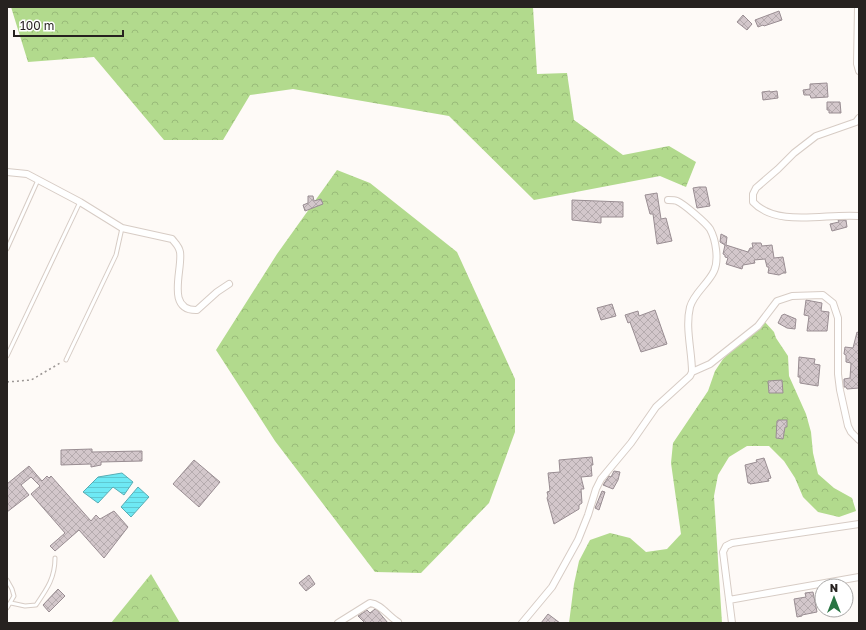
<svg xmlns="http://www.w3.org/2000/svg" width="866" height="630" viewBox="0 0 866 630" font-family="'Golos Text',sans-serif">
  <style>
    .forest { fill: url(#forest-crowns) }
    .water { fill: url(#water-rules); stroke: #59adb4 }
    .building { fill: url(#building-cross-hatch); stroke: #998d92 }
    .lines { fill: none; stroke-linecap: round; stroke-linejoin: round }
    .lane-casing { stroke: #d7ccc5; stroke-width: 5 }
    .street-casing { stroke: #d7ccc5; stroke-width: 8 }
    .path { stroke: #9c9795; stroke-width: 1.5; stroke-dasharray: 2 3; stroke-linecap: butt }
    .lane { stroke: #fff; stroke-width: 3 }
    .street { stroke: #fff; stroke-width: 6 }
  </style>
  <defs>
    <pattern id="forest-crowns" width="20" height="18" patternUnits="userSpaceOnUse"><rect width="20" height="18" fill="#b2da8d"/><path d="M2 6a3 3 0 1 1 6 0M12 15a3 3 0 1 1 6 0" fill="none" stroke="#99bb79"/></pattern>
    <pattern id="water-rules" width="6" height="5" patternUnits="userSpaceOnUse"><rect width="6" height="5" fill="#6ee9f4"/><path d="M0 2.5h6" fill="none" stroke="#5fc8d1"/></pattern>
    <pattern id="building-cross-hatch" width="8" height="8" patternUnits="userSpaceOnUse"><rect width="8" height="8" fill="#d3c7cb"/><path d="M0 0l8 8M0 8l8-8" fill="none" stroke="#b5abae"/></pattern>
  </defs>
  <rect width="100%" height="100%" fill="#fefaf7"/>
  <!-- forest -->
  <path class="forest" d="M11,7H533L537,74L567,73L574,120L623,155L669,146L696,162L686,187L660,176L534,200L449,116L293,89L250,95L223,140H164L94,57L28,62Z
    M337,170L370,183L457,252L515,379V432L489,503L421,573L375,572L275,441L216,350L277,254Z
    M764,321L774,332L776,338L788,356L789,376L806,414L811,432L813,453L818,474L834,488L852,498L856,511L839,517L818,512L803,497L795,478L784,461L769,446H747L729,457L718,475L714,496L722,623H569L574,584L579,561L590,540L610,533L630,538L646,552L667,549L681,534L671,463L673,443L708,391L715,371L723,359Z
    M151,574L180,623H111Z"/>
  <!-- water -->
  <path class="water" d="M122,473L133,482L124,495L113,487L98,503L83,492L98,477Z
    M138,487L149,497L131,517L121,507Z"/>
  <!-- building -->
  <path class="building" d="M779,11L782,20L764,26L763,25L758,27L755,20Z
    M743,15L752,24L747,30L737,22Z
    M827,83L828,97L811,98L810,95H804L803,90L810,89V84Z
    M770,91V92L777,91L778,98L763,100L762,92Z
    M827,102H840L841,113H829V110H827Z
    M699,187H706L710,206L697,208L693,188Z
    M657,193L661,219L666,218L672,241L657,244L653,214H650L645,195Z
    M308,196H313L314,201L321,199L323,204L305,211L303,205L308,203Z
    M572,200L623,202V217H601V223L572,220Z
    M838,220H846L847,227L832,231L830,224L839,222Z
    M721,234L727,237L726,245L748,252L750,248H753L752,243H761L762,246L772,245L774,258L783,257L786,273H783L779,275L768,273L769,267H767L765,259L754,260L755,263L743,265L742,269L726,264L728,258L725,257V255L723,254L725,245L720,242Z
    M806,300L822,303L821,311L829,312L827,331H807L809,316L804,315Z
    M612,304L616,316L601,320L597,308Z
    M655,310L667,344L641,352L630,322L628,323L625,315L638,311L639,316Z
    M784,314L796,319L795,329L787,328L778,323L782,315H783Z
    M857,332L859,333V388L847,389L846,387H844V379L850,378L851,363L846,362V355L844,354L845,347L853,348Z
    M799,357L815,359L814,364L820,365L818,386L800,383V377H798Z
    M782,380L783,393H769L768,381Z
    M778,420H787V427H785L783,439L776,438L777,421H778Z
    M92,449V452L142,451V461L101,462V465L91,467V464L61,465V450Z
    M592,457L593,465H591L592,476L581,477L584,489H581L582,503L579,505V509L554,524L547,498L548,496L547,492L550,491L548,473L560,472L559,460Z
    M764,458L771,478L768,479L769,481L750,484V483H748L745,465L757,462L756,460Z
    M194,460L220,482L199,507L173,484Z
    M29,466L42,481L47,476L49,478L51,476L91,521L96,515L100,519L114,511L128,527L104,558L79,530L55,551L50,546L65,533L31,494L40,486L31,477L21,485L29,495L7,512V484Z
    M614,471L620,472L618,480L613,489L603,485L609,476L611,477Z
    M602,491L605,492L599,510L595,508Z
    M309,575L315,584L306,591L299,583Z
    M58,589L65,596L49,612L43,605Z
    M813,592L817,612L802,615V616L797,617L794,599L806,597L805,593Z
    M375,609L377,610L388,623H365L358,616L367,610L370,613Z
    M548,614L560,623H541Z"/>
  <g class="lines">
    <defs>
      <path id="lane" d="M7,249L38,180
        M7,356L80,202
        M66,360L116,255L122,228
        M7,580L12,589L14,596L7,608
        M11,603L25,606L36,605C47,589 55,578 55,558"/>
      <path id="street" d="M858,7L857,64L859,71
        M859,118L856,122L816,136L794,153L778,169L756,188L753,194V202C777,228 827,213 859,216
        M7,172L27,174L80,202L122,228L172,239C175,243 179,246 180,252C183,269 165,311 197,310L217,292L229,284
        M692,372L710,364L758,326L777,301L792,296L823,295L833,303L838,318V374L840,390L848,426L851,432L859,440
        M729,600L859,577
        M338,623L370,603C381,604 388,616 398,622
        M522,623L552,587L578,540L588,515L596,489L601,479L631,443L656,407L690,376L692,372C692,351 685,328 690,307C694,293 708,284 714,271C719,260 716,240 710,229C706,223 684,204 677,201C675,200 671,200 668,200
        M732,623L723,552L726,546L732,543L859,524"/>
    </defs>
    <!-- lane casing -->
    <use href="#lane" class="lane-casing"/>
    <!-- street casing -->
    <use href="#street" class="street-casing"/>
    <!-- path -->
    <path class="path" d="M7,382L31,380L62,362"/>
    <!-- lane -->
    <use href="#lane" class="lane"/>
    <!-- street -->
    <use href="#street" class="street"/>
  </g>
  <!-- border -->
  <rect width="866" height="630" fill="none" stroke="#272220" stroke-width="16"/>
  <!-- north arrow -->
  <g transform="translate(834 598)"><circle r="19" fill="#ffffff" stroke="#a9a7a6"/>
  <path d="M0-3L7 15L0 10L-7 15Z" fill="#2a7543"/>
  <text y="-6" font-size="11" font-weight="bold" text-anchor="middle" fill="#272220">N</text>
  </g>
  <!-- scale -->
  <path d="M14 30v6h109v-6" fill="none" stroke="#272220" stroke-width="2"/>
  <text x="20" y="30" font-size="12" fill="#272220" stroke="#ffffff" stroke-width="3" paint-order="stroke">100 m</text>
</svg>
